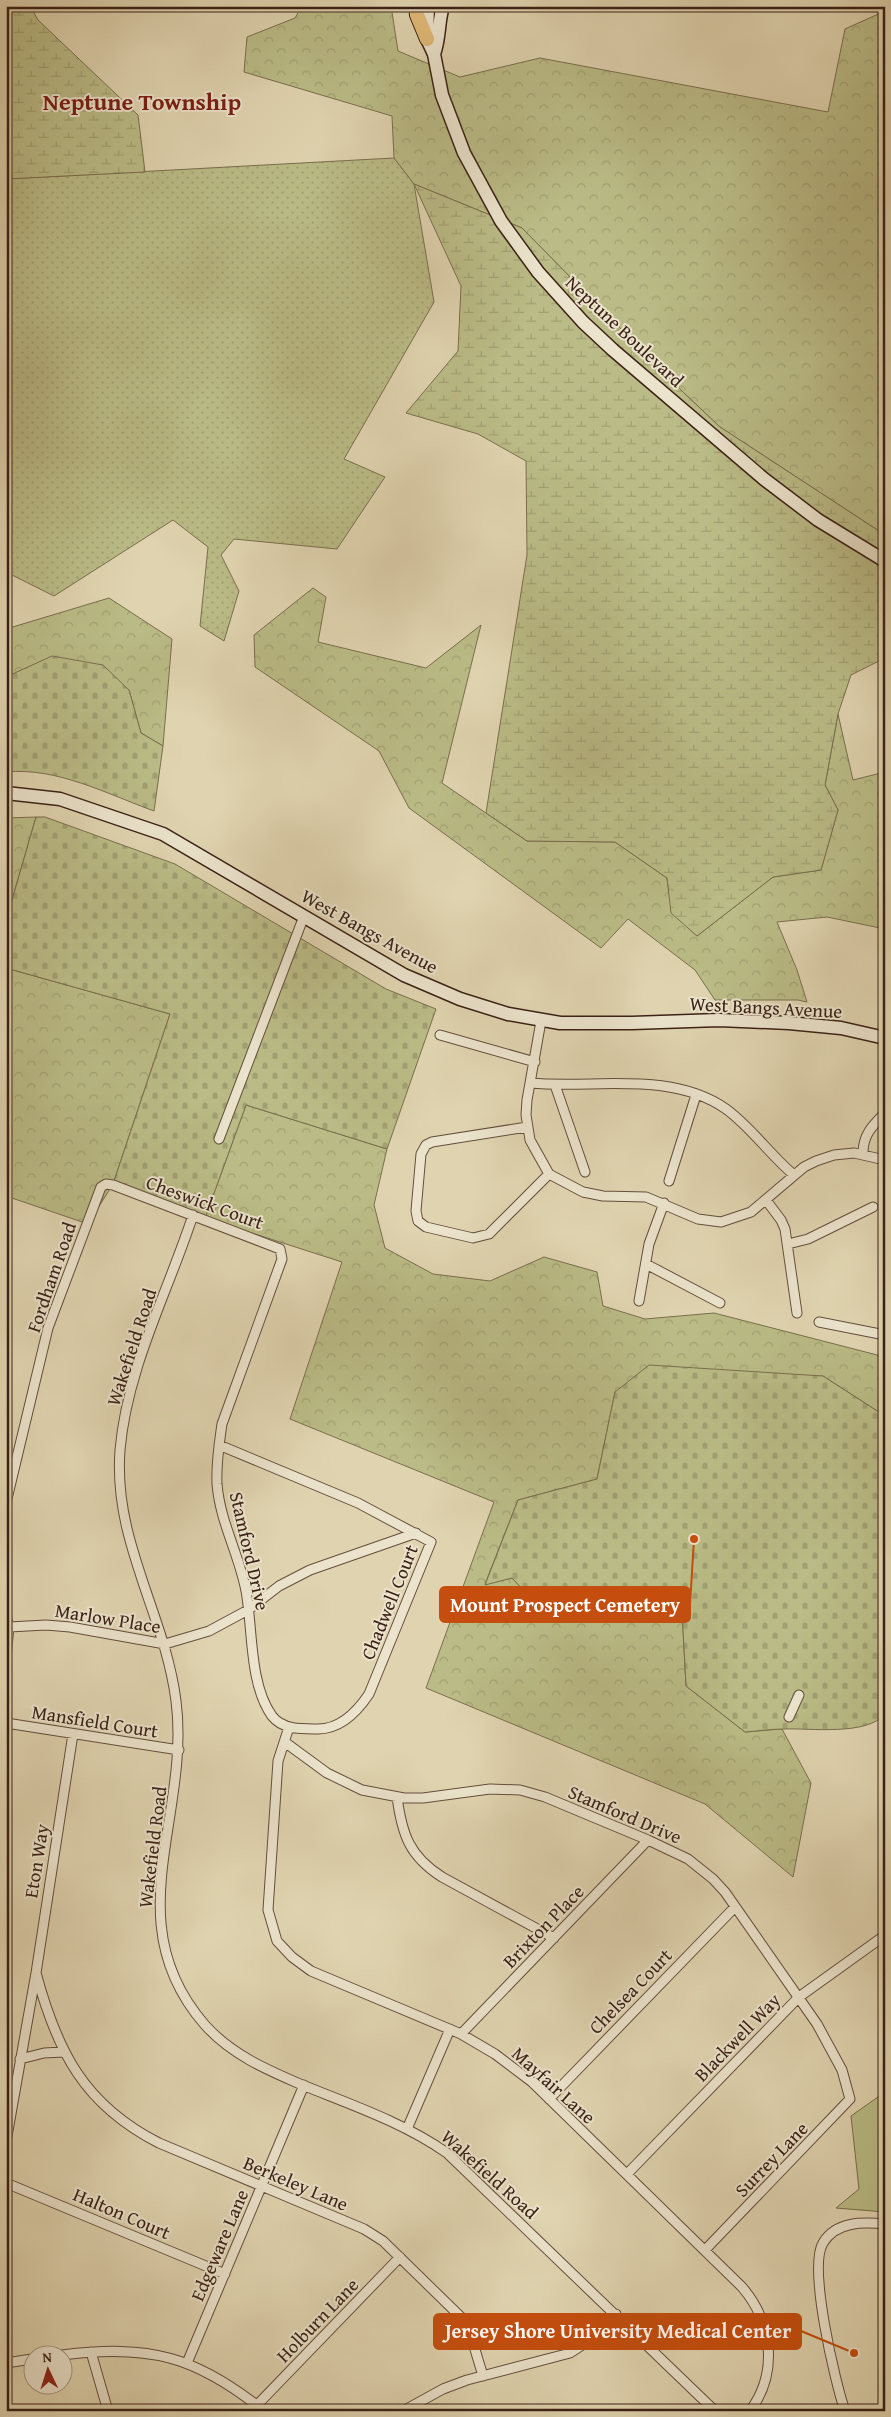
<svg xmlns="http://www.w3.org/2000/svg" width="891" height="2417" viewBox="0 0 891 2417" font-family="'Gentium Book Plus',serif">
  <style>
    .grass { fill: url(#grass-dots); stroke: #7a6e4e }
    .forest { fill: url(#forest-crowns); stroke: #7a6e4e }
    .wetland { fill: url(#wetland-marsh); stroke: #7a6e4e }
    .cemetery { fill: url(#cemetery-stones); stroke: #7a6e4e }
    .green { fill: #babb86; stroke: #7a6e4e }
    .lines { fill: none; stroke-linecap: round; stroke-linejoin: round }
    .street-casing { stroke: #644e3c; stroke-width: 11 }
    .secondary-casing { stroke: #3b2116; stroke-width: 15 }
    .primary-casing { stroke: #3b2116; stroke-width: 16 }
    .street { stroke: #ebe3cc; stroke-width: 9 }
    .secondary { stroke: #ebe3cc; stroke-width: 12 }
    .primary { stroke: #e0ba78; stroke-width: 14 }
    .labels { text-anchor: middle; stroke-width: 4; stroke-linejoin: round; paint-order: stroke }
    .street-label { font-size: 19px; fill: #3b2116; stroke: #ebe3cc }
    .district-label { font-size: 24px; font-weight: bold; fill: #7a1f14; stroke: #ebe3cc }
    .leader { fill: none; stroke: #c54e0e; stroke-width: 2 }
    .callout-dot { fill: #c54e0e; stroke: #ebe3cc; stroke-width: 2 }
    .callout { fill: #c54e0e; stroke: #c54e0e; stroke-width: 2 }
    .callout-label { font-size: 20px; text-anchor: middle; font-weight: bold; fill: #fff }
  </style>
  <defs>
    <pattern id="grass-dots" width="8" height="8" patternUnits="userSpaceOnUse" patternTransform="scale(1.25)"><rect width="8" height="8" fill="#babb86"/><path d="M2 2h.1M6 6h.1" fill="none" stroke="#a1a073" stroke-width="1.8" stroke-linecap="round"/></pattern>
    <pattern id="forest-crowns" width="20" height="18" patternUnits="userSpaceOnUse" patternTransform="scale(1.25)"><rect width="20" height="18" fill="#babb86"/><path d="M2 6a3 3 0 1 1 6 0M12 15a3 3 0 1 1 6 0" fill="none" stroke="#a1a073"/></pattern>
    <pattern id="wetland-marsh" width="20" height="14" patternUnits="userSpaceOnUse" patternTransform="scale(1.25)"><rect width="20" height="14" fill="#babb86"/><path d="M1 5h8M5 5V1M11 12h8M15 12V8" fill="none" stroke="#a1a073"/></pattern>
    <pattern id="cemetery-stones" width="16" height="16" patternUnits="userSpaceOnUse" patternTransform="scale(1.25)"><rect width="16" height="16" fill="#babb86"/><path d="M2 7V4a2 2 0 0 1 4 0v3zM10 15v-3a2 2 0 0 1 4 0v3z" fill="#a1a073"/></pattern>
  </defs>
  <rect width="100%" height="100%" fill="#e0d4b0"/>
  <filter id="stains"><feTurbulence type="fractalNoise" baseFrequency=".004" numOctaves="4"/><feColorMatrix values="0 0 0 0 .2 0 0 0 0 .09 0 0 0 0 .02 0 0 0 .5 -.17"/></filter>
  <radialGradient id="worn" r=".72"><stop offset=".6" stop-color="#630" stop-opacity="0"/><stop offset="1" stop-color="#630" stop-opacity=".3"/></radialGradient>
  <!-- grass -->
  <path class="grass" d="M394,158L414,184L434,302L344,459L385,477L337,549L234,539L221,555L239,591L224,641L200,626L208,547L173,520L54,596L6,572V179Z"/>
  <!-- forest -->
  <path class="forest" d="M302,6H391L398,51L460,77L540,58L828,112L845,29L885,11V535L720,427L684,393L522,228L414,184L394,158L392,116L244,72L247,37L295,18Z
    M313,588L326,597L318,642L426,668L481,625L442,783L527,841L615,842L667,878L672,913L697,936L773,877L821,870L838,810L825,785L838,714L853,780L885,772V929L827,917L777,922L797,970L807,1002L798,1000H715L695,970L628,919L601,948L409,808L379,751L255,667L254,635Z
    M109,598L172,639L163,746L141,733L129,690L6,677V629Z
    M36,817L6,920V818Z
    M6,968L170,1014L113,1184L88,1224L6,1196Z
    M246,1105L387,1149L374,1205L385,1248L433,1274L490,1281L544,1257L597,1272L603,1306L645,1319L714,1313L885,1357V1416L823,1376L615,1392L597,1479L518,1500L485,1584L512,1578L541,1609L570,1595L597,1614L682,1611L686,1686L745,1732L782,1729L811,1783L793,1877L705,1804L426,1688L494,1502L290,1419L342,1262L205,1218Z"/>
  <!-- wetland -->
  <path class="wetland" d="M6,6H30L38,20L138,115L145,172L6,179Z
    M414,184L522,228L684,393L720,427L885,535V658L851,675L838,714L825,785L838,810L821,870L773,877L697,936L671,913L667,878L615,842L527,841L486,813L527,555L526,461L478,434L406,413L458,351L461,286Z"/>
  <!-- cemetery -->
  <path class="cemetery" d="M52,656L103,665L129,690L141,733L163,746L154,811C107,794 57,767 6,772V677Z
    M36,817H45L175,864L386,989L436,1009L387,1149L246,1105L205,1218L113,1184L170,1014L6,968V921Z
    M649,1365L823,1376L885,1416V1714C867,1736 810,1728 784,1729C771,1729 758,1731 745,1732L686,1686L682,1611L596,1614L570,1595L541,1609L512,1578L485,1585L518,1500L597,1479L615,1392Z"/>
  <!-- green -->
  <path class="green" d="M885,2092V2212L836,2208L859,2189L851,2116Z"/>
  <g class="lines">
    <defs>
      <path id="street" d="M541,1021L527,1100L526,1115L530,1140L549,1174L583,1192L603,1196L646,1197L698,1219L721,1222L751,1212L804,1167L816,1161L834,1155L854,1153L885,1160
        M440,1035L535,1062
        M531,1083C594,1089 670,1070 726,1109C751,1127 770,1155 794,1175
        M555,1085L585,1172
        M527,1127L432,1142L426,1145L421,1154L416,1211L418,1221L426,1227L473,1238L489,1234L549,1174
        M219,1139L304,916
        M863,1153C863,1135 872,1126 885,1113
        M669,1181L696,1095
        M766,1200L781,1220L785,1229L797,1313
        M193,1215C168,1292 127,1368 120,1450C113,1542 165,1614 176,1701C191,1817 115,1922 205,2025C231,2054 265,2069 300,2084C349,2104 403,2122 447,2153L715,2411
        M788,1244L808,1239L873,1207
        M646,1264L720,1303
        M639,1301L649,1244L664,1203
        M819,1322L885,1335
        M6,1503L48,1328L101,1187L106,1184L113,1185L280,1249L282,1259L222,1424C219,1444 216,1464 217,1484C220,1522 239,1554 246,1591C253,1629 249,1684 272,1716C283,1730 302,1729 318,1729C341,1729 357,1712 369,1694L431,1542L358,1503L219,1445
        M6,1615L9,1627L6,1657
        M9,1627L46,1625L70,1627L165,1644L209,1631L248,1610L279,1586L310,1570L416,1533
        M789,1717L799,1695
        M6,1723L179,1750
        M289,1727L278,1761L268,1910L277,1941L292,1957L311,1971L461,2034L495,2054L532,2082L742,2287C772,2322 779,2372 750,2411
        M286,1743L327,1773L362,1790L404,1798H423L490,1789L520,1790L545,1797L648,1840L688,1859L713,1879L725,1892L817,2024L842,2070L850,2099L705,2250
        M397,1797C402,1834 409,1856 442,1877L554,1938
        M36,1973C57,2051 84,2105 159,2143L364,2229L383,2241L467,2323L483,2376
        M461,2034L648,1840
        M20,2059L44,2053L63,2052
        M549,2099L735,1907
        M407,2129L450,2029
        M6,2142L36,1973L73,1734
        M627,2174L799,1997L884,1936
        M6,2183L225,2274
        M91,2352L108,2411
        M62,2355C149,2344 196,2356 264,2411
        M6,2363L32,2359
        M187,2363L304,2085
        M257,2405L400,2257
        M403,2411L443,2389L467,2380L570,2353L590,2340L616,2314
        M845,2411C835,2382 808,2267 823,2243C836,2221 863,2222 885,2224"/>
      <path id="secondary" d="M428,6L427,39L434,54L442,95L464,153L501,221L538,272L583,322L613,350L764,479L818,520L885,561
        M434,54C440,38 438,22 443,6
        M6,793L60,799L163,834L404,975L460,999L508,1014L560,1023H632L719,1020L789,1023L841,1028L885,1038"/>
      <path id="primary" d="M416,6L417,15L427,39"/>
    </defs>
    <!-- street casing -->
    <use href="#street" class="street-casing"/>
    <!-- secondary casing -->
    <use href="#secondary" class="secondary-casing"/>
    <!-- primary casing -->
    <use href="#primary" class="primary-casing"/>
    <!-- street -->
    <use href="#street" class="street"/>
    <!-- secondary -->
    <use href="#secondary" class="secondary"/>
    <!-- primary -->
    <use href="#primary" class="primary"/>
  </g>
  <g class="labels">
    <!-- street labels -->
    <g class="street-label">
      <text transform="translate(625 331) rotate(43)" y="7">Neptune Boulevard</text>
      <text transform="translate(370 931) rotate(29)" y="7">West Bangs Avenue</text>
      <text transform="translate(766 1007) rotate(3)" y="7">West Bangs Avenue</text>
      <text transform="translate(205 1202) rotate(20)" y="7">Cheswick Court</text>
      <text transform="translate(51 1277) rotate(-71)" y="7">Fordham Road</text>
      <text transform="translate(131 1347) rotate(-72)" y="7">Wakefield Road</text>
      <text transform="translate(250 1551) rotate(77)" y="7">Stamford Drive</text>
      <text transform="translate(389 1602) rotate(-68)" y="7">Chadwell Court</text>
      <text transform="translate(108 1618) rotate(9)" y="7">Marlow Place</text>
      <text transform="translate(95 1721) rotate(9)" y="7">Mansfield Court</text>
      <text transform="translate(625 1814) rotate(23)" y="7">Stamford Drive</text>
      <text transform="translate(152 1847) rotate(-83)" y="7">Wakefield Road</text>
      <text transform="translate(36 1861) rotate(-81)" y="7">Eton Way</text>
      <text transform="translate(543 1926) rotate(-46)" y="7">Brixton Place</text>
      <text transform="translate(630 1991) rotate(-46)" y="7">Chelsea Court</text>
      <text transform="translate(737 2037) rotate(-46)" y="7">Blackwell Way</text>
      <text transform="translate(554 2085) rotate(42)" y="7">Mayfair Lane</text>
      <text transform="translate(771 2159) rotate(-46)" y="7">Surrey Lane</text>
      <text transform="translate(490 2174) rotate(42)" y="7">Wakefield Road</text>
      <text transform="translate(296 2183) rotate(23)" y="7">Berkeley Lane</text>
      <text transform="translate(122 2213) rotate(23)" y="7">Halton Court</text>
      <text transform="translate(219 2245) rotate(-67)" y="7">Edgeware Lane</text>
      <text transform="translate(317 2320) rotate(-46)" y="7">Holburn Lane</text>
    </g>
    <!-- district labels -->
    <g class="district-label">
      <text x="142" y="110">Neptune Township</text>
    </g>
  </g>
  <!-- callouts -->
  <path class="leader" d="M694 1539L690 1605M854 2353L801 2331"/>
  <g class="callout-dot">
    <circle cx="694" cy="1539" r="5"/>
    <circle cx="854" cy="2353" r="5"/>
  </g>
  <g class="callout">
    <rect x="440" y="1587" width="250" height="35" rx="5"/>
    <rect x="434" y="2314" width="367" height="35" rx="5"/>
  </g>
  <g class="callout-label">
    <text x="565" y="1612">Mount Prospect Cemetery</text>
    <text x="618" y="2338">Jersey Shore University Medical Center</text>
  </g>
  <!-- margin -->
  <rect width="891" height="2417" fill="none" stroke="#e0d4b0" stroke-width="25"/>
  <rect x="8" y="8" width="876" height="2402" fill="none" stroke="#3b2116" stroke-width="2.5"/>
  <rect x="12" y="12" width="866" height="2392" fill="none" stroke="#3b2116"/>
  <!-- north arrow -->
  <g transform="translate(48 2370) rotate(356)"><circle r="24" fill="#ebe3cc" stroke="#a59583"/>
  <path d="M0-4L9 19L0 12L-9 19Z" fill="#8f2418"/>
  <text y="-8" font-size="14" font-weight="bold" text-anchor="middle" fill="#3b2116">N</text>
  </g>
  <rect width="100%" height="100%" filter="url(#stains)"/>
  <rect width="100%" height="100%" fill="url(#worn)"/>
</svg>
